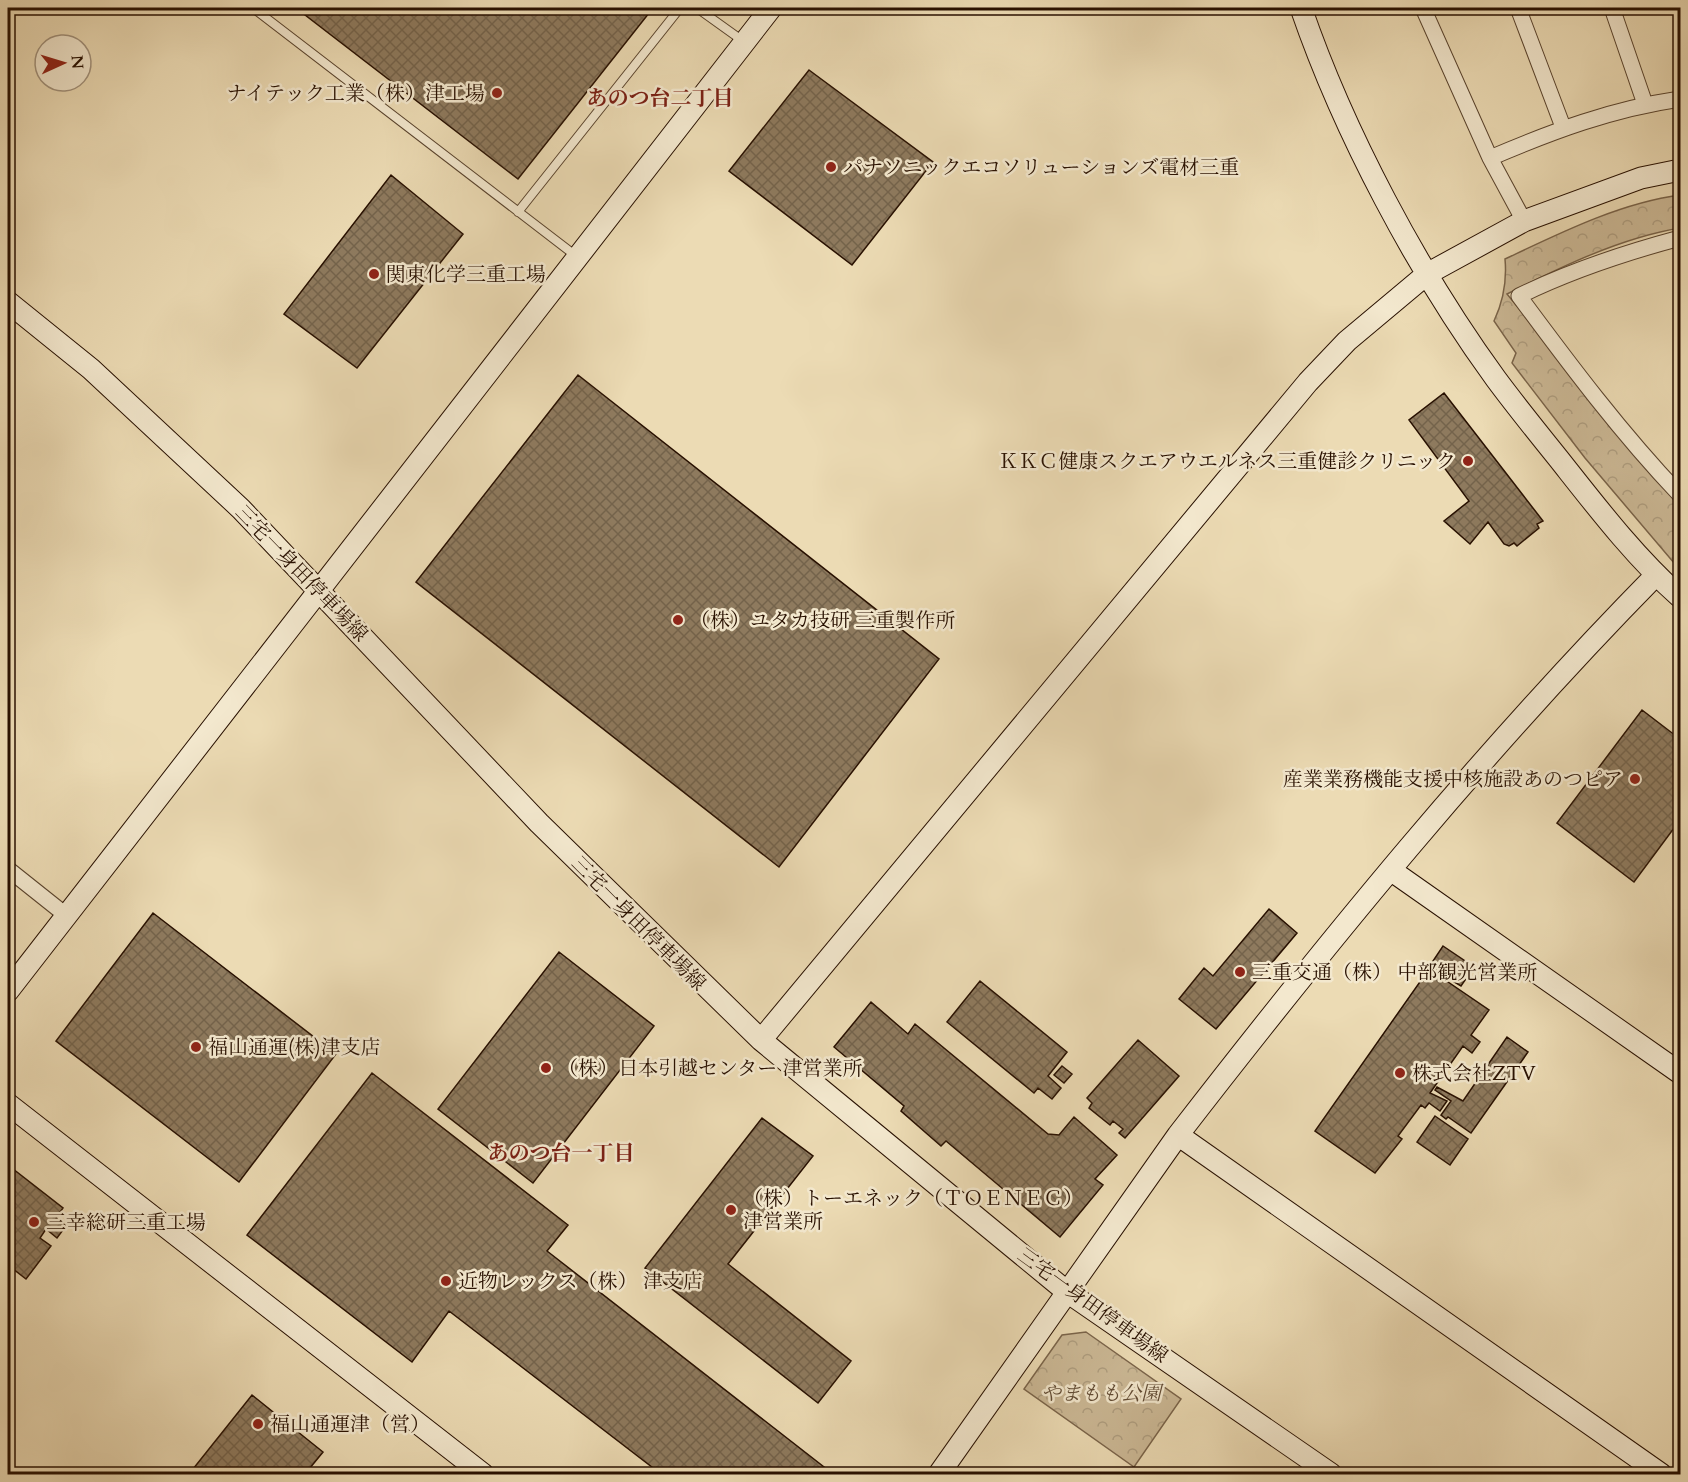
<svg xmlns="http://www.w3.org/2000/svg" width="1688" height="1482" viewBox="0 0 1688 1482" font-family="Cardo,'Noto Serif JP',serif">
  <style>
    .forest { fill: url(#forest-crowns); stroke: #7a644a; stroke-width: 1.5 }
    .building { fill: url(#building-cross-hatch); stroke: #281000; stroke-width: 1.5 }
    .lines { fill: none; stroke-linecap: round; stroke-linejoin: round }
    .lane-casing { stroke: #59432d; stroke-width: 10 }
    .street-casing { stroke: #59432d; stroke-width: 17 }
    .secondary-casing { stroke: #281000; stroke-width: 23 }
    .lane { stroke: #f3e8ce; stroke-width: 8 }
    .street { stroke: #f3e8ce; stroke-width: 15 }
    .secondary { stroke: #f3e8ce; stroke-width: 21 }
    .poi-dot { fill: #8f2418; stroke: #f3e8ce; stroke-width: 2 }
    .labels { text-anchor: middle; stroke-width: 5; stroke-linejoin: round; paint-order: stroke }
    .poi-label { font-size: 20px; fill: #281000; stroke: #f3e8ce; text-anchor: start }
    .street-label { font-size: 20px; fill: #281000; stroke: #f3e8ce }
    .park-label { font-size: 20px; font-style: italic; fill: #614b34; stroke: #f3e8ce }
    .neighbourhood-label { font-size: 21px; font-weight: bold; fill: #7a1f14; stroke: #f3e8ce }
  </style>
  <defs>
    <pattern id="forest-crowns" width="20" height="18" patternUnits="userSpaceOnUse" patternTransform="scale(1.5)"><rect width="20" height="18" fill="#cbb895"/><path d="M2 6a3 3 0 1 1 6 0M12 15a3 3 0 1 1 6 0" fill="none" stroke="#ae9d7f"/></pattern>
    <pattern id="building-cross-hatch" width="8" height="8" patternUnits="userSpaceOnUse" patternTransform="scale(1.5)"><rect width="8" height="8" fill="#8e7a5e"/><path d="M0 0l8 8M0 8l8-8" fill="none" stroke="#74634b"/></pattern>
  </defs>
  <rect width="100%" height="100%" fill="#ecdbb4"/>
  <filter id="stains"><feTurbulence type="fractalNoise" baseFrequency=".00333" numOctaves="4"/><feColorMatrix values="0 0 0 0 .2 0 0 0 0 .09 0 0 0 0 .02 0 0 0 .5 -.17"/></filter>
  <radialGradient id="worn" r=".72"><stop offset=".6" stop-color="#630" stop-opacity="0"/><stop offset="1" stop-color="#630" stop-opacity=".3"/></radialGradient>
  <!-- forest -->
  <path class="forest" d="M1680,195V228C1620,238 1561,267 1507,294L1680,507V570L1585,458L1512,363L1516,353L1494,321C1504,300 1507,281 1505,259C1560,233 1620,203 1680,195Z
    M1086,1332L1181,1399L1134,1467L1024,1389L1062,1335Z"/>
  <!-- building -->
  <path class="building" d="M296,8H653L518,179Z
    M809,70L933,162L852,265L729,171Z
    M391,175L463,234L357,368L284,314Z
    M578,375L939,659L779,867L416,582Z
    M1444,393L1543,521L1537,524L1539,528L1517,546L1514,543L1509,546L1504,544L1488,522L1470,544L1444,521L1469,501L1409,420Z
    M1642,710L1680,739V820L1634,882L1557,823Z
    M1269,909L1297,933L1216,1029L1179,999L1204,968L1213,976Z
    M153,913L336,1054L239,1182L56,1041Z
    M1443,946L1474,967L1461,986L1429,967Z
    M559,952L654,1026L533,1183L438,1109Z
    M1429,969L1489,1010L1471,1035L1480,1042L1472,1053L1463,1046L1430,1093L1447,1101L1440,1111L1429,1103L1425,1108L1421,1105L1398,1136L1402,1139L1375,1173L1315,1131Z
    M980,981L1067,1052L1048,1076L1061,1088L1052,1099L1038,1088L1034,1093L947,1022Z
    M871,1002L908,1034L915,1024L1048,1134L1059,1135L1074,1117L1117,1155L1095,1179L1103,1185L1060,1237L946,1141L941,1146L901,1111L904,1106L834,1047Z
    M1507,1037L1528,1052L1471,1133L1448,1117L1446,1119L1441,1115L1451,1101L1435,1090L1437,1087L1463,1101Z
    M1138,1040L1179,1076L1125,1138L1119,1133L1123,1129L1113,1121L1110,1125L1089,1108L1092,1103L1087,1098Z
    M1062,1066L1072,1074L1064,1083L1054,1075Z
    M372,1073L568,1225L547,1251L833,1474H661L449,1311L412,1362L247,1235Z
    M1435,1116L1468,1139L1450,1165L1417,1142Z
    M762,1118L813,1156L728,1264L851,1361L818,1403L645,1268Z
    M8,1165L63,1208L56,1218L66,1226L57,1238L46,1229L40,1238L51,1246L26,1279L8,1265Z
    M252,1395L323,1452L305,1474H189Z"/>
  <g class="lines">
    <defs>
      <path id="lane" d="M253,8L576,256
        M697,8L743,41
        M518,212L680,8"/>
      <path id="street" d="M1423,8L1490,158L1524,221
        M1518,8L1563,127
        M1612,8L1645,104
        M1490,158C1553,131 1612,109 1680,99
        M1680,238C1624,253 1572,270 1519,296C1570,365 1621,433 1680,495
        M8,869L67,916"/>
      <path id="secondary" d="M1301,8C1344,133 1418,272 1496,379C1516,406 1537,432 1558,458C1596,506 1634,556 1680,597
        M8,302L91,369L241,509L539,823L761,1040L1066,1291L1331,1474
        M1656,575C1484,750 1328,941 1178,1135L1661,1474
        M1392,871L1680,1073
        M8,991L771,8
        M761,1040L1308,382L1347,341L1427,274L1524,221L1641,178L1680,170
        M8,1104L483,1474
        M939,1474L1178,1135"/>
    </defs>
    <!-- lane casing -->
    <use href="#lane" class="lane-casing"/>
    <!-- street casing -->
    <use href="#street" class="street-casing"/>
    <!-- secondary casing -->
    <use href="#secondary" class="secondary-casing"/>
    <!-- lane -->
    <use href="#lane" class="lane"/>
    <!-- street -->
    <use href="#street" class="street"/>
    <!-- secondary -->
    <use href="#secondary" class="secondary"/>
  </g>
  <!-- markers -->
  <g class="poi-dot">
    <circle cx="497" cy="93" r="6"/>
    <circle cx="831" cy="167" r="6"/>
    <circle cx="374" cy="274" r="6"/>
    <circle cx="1468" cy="461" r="6"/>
    <circle cx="678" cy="620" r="6"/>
    <circle cx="1635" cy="779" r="6"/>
    <circle cx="1240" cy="972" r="6"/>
    <circle cx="196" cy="1047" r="6"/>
    <circle cx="546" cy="1068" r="6"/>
    <circle cx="1400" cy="1073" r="6"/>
    <circle cx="731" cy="1210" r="6"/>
    <circle cx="34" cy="1222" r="6"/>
    <circle cx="446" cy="1281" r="6"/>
    <circle cx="258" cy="1424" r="6"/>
  </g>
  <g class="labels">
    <!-- poi labels -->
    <g class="poi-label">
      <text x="485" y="100" text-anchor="end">ナイテック工業（株）津工場</text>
      <text x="843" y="174">パナソニックエコソリューションズ電材三重</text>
      <text x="386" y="281">関東化学三重工場</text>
      <text x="1456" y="468" text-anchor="end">ＫＫＣ健康スクエアウエルネス三重健診クリニック</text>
      <text x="690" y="627">（株）ユタカ技研 三重製作所</text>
      <text x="1623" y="786" text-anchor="end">産業業務機能支援中核施設あのつピア</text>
      <text x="1252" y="979">三重交通（株） 中部観光営業所</text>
      <text x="208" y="1054">福山通運(株)津支店</text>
      <text x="558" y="1075">（株）日本引越センター 津営業所</text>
      <text x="1412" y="1080">株式会社ZTV</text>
      <text x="743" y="1205">（株）トーエネック（ＴＯＥＮＥＣ）<tspan x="743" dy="23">津営業所</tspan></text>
      <text x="46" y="1229">三幸総研三重工場</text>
      <text x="458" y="1288">近物レックス（株） 津支店</text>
      <text x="270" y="1431">福山通運津（営）</text>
    </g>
    <!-- street labels -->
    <g class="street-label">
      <text transform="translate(302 573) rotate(46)" y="7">三宅一身田停車場線</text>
      <text transform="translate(639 923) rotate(45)" y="7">三宅一身田停車場線</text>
      <text transform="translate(1093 1305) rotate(36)" y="7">三宅一身田停車場線</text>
    </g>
    <!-- park labels -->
    <g class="park-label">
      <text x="1101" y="1400">やまもも公園</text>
    </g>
    <!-- neighbourhood labels -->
    <g class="neighbourhood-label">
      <text x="660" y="105">あのつ台二丁目</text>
      <text x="561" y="1160">あのつ台一丁目</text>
    </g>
  </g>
  <!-- margin -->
  <rect width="1688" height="1482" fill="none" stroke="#ecdbb4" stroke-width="30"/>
  <rect x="9" y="9" width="1670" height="1464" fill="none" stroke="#281000" stroke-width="3"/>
  <rect x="15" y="15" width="1658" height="1452" fill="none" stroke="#281000" stroke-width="1.5"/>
  <!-- north arrow -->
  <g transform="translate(63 63) rotate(86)"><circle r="28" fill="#f3e8ce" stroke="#a2927c" stroke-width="1.5"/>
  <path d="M0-4.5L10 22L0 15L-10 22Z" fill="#8f2418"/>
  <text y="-9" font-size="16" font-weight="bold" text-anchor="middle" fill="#281000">N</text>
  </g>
  <rect width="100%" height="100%" filter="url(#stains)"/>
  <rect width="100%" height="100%" fill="url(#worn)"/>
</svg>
